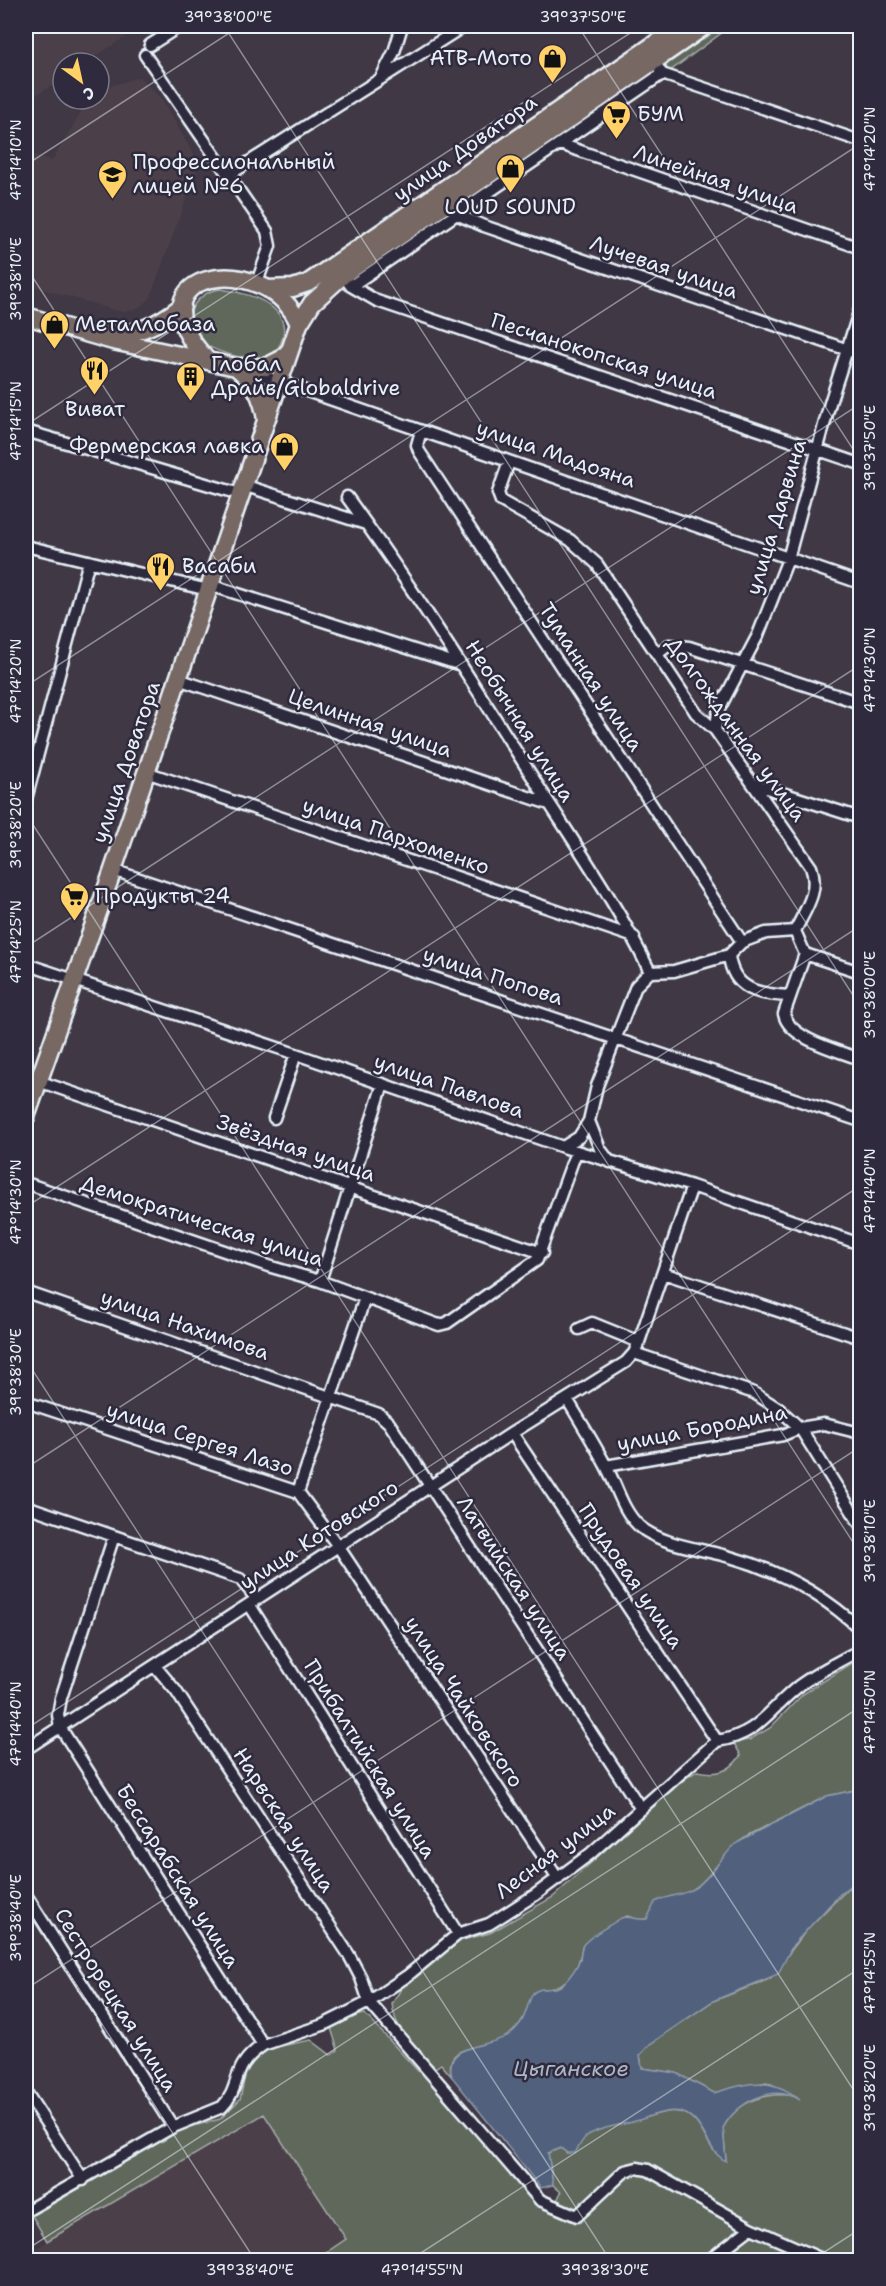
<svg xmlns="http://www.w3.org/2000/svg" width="886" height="2286" viewBox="0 0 886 2286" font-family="'Shantell Sans',sans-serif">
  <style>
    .built { fill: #4c414a }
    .green { fill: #61685b; stroke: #a4acaa; stroke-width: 1.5 }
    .water { fill: #51607b; stroke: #8d9aad; stroke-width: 1.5 }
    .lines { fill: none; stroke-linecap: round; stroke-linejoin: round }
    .minor-casing { stroke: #e8f1f8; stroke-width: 15 }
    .primary-casing { stroke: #e8f1f8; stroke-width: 21 }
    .minor { stroke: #2f2a3d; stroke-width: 10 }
    .primary { stroke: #776864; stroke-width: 16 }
    .ticks { fill: none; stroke: #e8f1f8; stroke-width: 1.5; stroke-opacity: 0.45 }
    .labels { text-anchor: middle; stroke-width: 5; stroke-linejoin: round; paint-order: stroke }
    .poi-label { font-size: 21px; fill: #e8f1f8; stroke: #2f2a3d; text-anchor: start }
    .street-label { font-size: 21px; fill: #e8f1f8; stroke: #2f2a3d }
    .water-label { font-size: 22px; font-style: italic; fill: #acb7c6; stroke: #2f2a3d }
    .neatline { fill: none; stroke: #e8f1f8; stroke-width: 2 }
    .ticks-label { font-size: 15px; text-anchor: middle; fill: #e8f1f8 }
  </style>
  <rect width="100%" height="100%" fill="#403845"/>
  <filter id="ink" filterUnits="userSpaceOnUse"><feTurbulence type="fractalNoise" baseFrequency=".0167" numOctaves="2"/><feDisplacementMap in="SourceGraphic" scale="12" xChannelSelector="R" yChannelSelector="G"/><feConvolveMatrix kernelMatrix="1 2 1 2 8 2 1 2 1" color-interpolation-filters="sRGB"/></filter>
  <g filter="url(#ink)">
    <!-- built -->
    <path class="built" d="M26,26H142L85,63H63V78L26,102Z
      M139,77L162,100L199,164L149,300L136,309L122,312L26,284V152L52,161L89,99H99V90Z
      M265,2114L347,2240L315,2260H29L26,2256V2254Z"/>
    <!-- green -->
    <path class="green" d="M721,26H731L670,71L666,68L668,62Z
      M220,289C236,291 263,297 275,310C295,329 278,364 250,359C236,357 213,351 202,342C178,324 192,293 220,289Z
      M860,1658V1789L827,1796L748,1836C727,1848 717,1869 699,1885C677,1903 667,1885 647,1919L640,1920L627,1916L582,1946C577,1983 563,1985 533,1994C529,2013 517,2033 499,2041C480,2050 442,2043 452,2077L441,2064L435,2068C418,2050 394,2030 392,2004L404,1984L462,1940L490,1933L553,1897L682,1781L697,1771C717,1775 729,1773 741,1755L733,1742L749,1740L770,1728L803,1694Z
      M860,1877V2260H315L346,2239L264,2114L47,2241L32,2216L178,2130L220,2119L240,2099L246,2072L257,2057L271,2048L311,2040L331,2055L338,2050L331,2028L352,2016L365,2014L418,2071L428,2075L553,2209L561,2192L553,2185L548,2153L561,2148L567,2153C581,2146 578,2142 587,2135C599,2127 614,2126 627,2123C648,2119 676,2101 694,2120C705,2131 710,2154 726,2160L723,2128C738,2100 767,2091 796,2096L767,2082L714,2093L676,2073L642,2068L640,2055L650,2044L713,2001L770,1979L808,1928Z"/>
    <!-- water -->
    <path class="water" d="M860,1789V1877L839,1895L793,1945L778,1974L713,2001L650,2044L640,2055L642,2068L676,2073L714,2093C748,2083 771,2075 800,2100C773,2083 736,2102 723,2128L726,2161C708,2152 706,2128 691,2117C672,2103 648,2119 628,2123C615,2126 601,2127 588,2135C582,2139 579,2147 575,2153H567L561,2148L548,2153L553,2185L541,2188L452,2077C442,2041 491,2049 510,2034C528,2019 524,2011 532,1995C537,1985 554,1992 562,1985C570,1977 576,1970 580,1959C581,1954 581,1949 583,1945C591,1934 610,1926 621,1918C631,1915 637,1921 647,1919L655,1902C667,1895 683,1896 695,1888C712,1877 721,1856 737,1843L827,1796Z"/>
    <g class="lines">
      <defs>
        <path id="minor" d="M150,45L180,26
          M145,55L267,231L270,246L256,285
          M662,74L860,141
          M381,78L394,52L402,26
          M560,144L860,248
          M227,176L464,26
          M456,214L484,226L860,354
          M343,275L351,286L377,301L860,464
          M351,286L662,74L654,61
          M249,371L860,583
          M26,431L240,494
          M421,431L417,445L419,451L742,942
          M509,462L498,493L501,501L570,540L597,564L696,713L715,730L811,867C820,891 805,910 795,931L766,933L742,942L729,955L674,971L650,972
          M243,485L366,524
          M347,497C414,589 474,685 535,781C575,844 618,905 650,972
          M26,546L208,590
          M210,585L461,665
          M657,654L669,645L689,647L860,703
          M178,679L549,804
          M715,730L719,709L758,635L788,559L830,403L860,309
          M146,772L634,937
          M754,784L860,818
          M26,799L89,561
          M113,870L860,1121
          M795,931L805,954L784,1014C789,1039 839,1051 860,1059
          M805,954L860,972
          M729,955C732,990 760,995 790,996
          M26,964L296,1054L563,1147L692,1186L860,1244
          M38,1081L542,1253
          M274,1118L296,1054
          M563,1147L579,1137L589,1121
          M610,1162L600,1149L589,1121L597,1086L636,986L650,972
          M26,1183L268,1266L320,1281L439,1325L447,1323L537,1260L576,1152
          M663,1273L860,1338
          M320,1281L383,1084
          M26,1292L379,1414L389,1423L641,1809
          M579,1329L592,1323L639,1342
          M634,1353L754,1393L779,1409L800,1428L824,1424L860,1433
          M567,1399C580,1421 594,1443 606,1466C617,1486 622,1510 639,1526C661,1545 702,1549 730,1557C780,1571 822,1593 860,1629
          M26,1402L298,1492L338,1546L558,1879
          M512,1433L717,1741
          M606,1466L783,1435L800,1428L860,1524
          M298,1492L365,1298
          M26,1506L240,1579L257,1599
          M114,1536L61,1698L58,1715L60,1727L263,2045
          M249,1604L458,1934
          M155,1666L176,1691L349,1955L361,1978L369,2002L540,2200L577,2216L625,2171L637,2168L648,2170L751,2228L824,2260
          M26,1749L512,1433L626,1362L634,1353L639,1342L692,1186
          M26,1895L173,2127
          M26,2092L83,2180
          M26,2211L173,2127L222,2107C243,2085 229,2068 263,2045L323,2025L369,2002L407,1976L458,1934L489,1924L535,1895L590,1854L717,1741C759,1735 769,1709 800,1685C819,1671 840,1661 860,1650
          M709,2260L751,2228"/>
        <path id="primary" d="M267,289L293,288L308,283L681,26
          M26,316L113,341L236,367H266L282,359L289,351
          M106,332C132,340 163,321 182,306
          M206,359C124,268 268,249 299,324
          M236,367C255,383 262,395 266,419
          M26,1117L113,870L299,324L312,303L343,275L705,26"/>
      </defs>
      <!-- minor casing -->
      <use href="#minor" class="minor-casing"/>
      <!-- primary casing -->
      <use href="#primary" class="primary-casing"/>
      <!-- minor -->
      <use href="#minor" class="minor"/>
      <!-- primary -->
      <use href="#primary" class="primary"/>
    </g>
  </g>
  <!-- ticks -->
  <path class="ticks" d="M224,26L860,1006M578,26L860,460M26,165L240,26M26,267L860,1553M26,425L641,26M26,686L860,144M26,814L860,2100M26,947L860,404M26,1207L860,665M26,1360L610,2260M26,1468L860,926M26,1729L860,1186M26,1907L255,2260M26,1989L860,1447M26,2250L860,1707M410,2260L860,1968M812,2260L860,2229"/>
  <!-- icons -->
  <defs>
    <symbol id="shop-pin" viewBox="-11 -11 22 30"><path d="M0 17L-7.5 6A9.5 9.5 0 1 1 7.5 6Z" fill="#ffd166" stroke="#2f2a3d"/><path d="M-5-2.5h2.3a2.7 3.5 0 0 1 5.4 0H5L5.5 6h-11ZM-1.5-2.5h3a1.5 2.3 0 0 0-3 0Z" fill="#111"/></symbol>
    <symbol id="supermarket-pin" viewBox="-11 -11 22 30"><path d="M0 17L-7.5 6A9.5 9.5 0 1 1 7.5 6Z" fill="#ffd166" stroke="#2f2a3d"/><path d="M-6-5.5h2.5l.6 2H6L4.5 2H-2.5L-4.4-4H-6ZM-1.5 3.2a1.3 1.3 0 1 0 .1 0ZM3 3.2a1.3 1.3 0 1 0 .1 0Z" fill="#111"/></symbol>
    <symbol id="university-pin" viewBox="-11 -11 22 30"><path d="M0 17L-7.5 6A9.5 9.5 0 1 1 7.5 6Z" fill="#ffd166" stroke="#2f2a3d"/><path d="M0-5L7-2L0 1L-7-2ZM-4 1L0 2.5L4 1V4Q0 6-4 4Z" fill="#111"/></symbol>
    <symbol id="restaurant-pin" viewBox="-11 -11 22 30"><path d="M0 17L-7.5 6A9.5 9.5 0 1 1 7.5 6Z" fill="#ffd166" stroke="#2f2a3d"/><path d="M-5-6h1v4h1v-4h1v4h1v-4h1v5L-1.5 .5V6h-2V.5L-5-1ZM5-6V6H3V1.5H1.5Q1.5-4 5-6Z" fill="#111"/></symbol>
    <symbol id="building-pin" viewBox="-11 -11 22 30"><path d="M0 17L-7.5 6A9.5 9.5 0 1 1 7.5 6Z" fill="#ffd166" stroke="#2f2a3d"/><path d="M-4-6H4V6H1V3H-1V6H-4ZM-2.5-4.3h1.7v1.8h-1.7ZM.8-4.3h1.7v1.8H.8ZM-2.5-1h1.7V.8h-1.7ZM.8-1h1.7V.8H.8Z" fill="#111"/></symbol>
  </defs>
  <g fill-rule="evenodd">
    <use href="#shop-pin" x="536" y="42" width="33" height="45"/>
    <use href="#supermarket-pin" x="600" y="98" width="33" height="45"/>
    <use href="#shop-pin" x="494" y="152" width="33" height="45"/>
    <use href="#university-pin" x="96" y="158" width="33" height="45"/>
    <use href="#shop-pin" x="38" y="308" width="33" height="45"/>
    <use href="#restaurant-pin" x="78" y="354" width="33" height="45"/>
    <use href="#building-pin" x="174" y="360" width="33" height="45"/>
    <use href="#shop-pin" x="268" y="430" width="33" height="45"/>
    <use href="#restaurant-pin" x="144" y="550" width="33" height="45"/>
    <use href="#supermarket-pin" x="58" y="880" width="33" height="45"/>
  </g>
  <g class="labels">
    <!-- poi labels -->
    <g class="poi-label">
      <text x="532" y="65" text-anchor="end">АТВ-Мото</text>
      <text x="637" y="121">БУМ</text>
      <text x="133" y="169">Профессиональный<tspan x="133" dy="24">лицей №6</tspan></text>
      <text x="510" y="214" text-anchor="middle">LOUD SOUND</text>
      <text x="75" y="331">Металлобаза</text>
      <text x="211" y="371">Глобал<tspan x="211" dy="24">Драйв/Globaldrive</tspan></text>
      <text x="95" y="416" text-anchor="middle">Виват</text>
      <text x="264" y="453" text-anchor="end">Фермерская лавка</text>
      <text x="182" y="573">Васаби</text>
      <text x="95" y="903">Продукты 24</text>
    </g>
    <!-- street labels -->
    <g class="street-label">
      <text transform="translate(465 148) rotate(-35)" y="7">улица Доватора</text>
      <text transform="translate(716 179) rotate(19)" y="7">Линейная улица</text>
      <text transform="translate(664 267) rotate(19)" y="7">Лучевая улица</text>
      <text transform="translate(604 356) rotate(18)" y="7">Песчанокопская улица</text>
      <text transform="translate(556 454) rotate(19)" y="7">улица Мадояна</text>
      <text transform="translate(776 517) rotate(-73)" y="7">улица Дарвина</text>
      <text transform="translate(591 677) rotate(57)" y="7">Туманная улица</text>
      <text transform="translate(520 721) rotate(58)" y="7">Необычная улица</text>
      <text transform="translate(370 723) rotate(19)" y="7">Целинная улица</text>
      <text transform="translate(736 729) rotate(54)" y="7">Долгожданная улица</text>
      <text transform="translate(126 762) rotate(-71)" y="7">улица Доватора</text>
      <text transform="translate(396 836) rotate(19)" y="7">улица Пархоменко</text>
      <text transform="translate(493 976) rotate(18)" y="7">улица Попова</text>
      <text transform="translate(449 1086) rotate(19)" y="7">улица Павлова</text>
      <text transform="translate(296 1148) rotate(19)" y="7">Звёздная улица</text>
      <text transform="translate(202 1221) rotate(18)" y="7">Демократическая улица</text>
      <text transform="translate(185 1325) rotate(19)" y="7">улица Нахимова</text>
      <text transform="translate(702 1428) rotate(-11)" y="7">улица Бородина</text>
      <text transform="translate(200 1439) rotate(18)" y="7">улица Сергея Лазо</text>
      <text transform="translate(319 1535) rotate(-33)" y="7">улица Котовского</text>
      <text transform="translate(631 1576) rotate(56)" y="7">Прудовая улица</text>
      <text transform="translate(514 1578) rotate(57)" y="7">Латвийская улица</text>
      <text transform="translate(464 1702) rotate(57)" y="7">улица Чайковского</text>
      <text transform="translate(370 1759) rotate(58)" y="7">Прибалтийская улица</text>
      <text transform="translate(284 1820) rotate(57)" y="7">Нарвская улица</text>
      <text transform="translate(555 1851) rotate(-37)" y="7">Лесная улица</text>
      <text transform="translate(178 1876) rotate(58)" y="7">Бессарабская улица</text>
      <text transform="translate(116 2000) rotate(58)" y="7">Сестрорецкая улица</text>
    </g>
    <!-- water labels -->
    <g class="water-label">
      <text x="571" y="2076">Цыганское</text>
    </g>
  </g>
  <!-- margin -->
  <rect width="886" height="2286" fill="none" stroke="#2f2a3d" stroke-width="66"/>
  <!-- north arrow -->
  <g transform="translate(81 81) rotate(147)"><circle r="28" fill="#2f2a3d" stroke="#797a88" stroke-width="1.5"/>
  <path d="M0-4.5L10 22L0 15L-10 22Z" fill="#ffd166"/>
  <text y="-9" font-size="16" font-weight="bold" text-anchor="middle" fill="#e8f1f8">С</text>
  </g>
  <rect x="33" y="33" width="820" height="2220" class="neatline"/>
  <g class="ticks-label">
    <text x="228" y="22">39°38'00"E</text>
    <text x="583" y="22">39°37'50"E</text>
    <text transform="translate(870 149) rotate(-90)" y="5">47°14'20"N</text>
    <text transform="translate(16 160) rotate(-90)" y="5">47°14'10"N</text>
    <text transform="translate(16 279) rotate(-90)" y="5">39°38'10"E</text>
    <text transform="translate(16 421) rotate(-90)" y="5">47°14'15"N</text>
    <text transform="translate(870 448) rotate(-90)" y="5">39°37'50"E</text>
    <text transform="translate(870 670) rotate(-90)" y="5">47°14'30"N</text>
    <text transform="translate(16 681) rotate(-90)" y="5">47°14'20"N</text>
    <text transform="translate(16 825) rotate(-90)" y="5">39°38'20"E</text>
    <text transform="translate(16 942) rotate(-90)" y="5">47°14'25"N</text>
    <text transform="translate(870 995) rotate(-90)" y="5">39°38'00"E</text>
    <text transform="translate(870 1191) rotate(-90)" y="5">47°14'40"N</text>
    <text transform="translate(16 1202) rotate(-90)" y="5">47°14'30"N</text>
    <text transform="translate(16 1372) rotate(-90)" y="5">39°38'30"E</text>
    <text transform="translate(870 1541) rotate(-90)" y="5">39°38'10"E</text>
    <text transform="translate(870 1712) rotate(-90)" y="5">47°14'50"N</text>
    <text transform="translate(16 1724) rotate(-90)" y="5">47°14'40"N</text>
    <text transform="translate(16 1918) rotate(-90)" y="5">39°38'40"E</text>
    <text transform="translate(870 1973) rotate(-90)" y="5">47°14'55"N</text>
    <text transform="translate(870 2088) rotate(-90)" y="5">39°38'20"E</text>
    <text x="250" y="2275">39°38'40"E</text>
    <text x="422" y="2275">47°14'55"N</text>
    <text x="605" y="2275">39°38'30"E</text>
  </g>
</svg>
